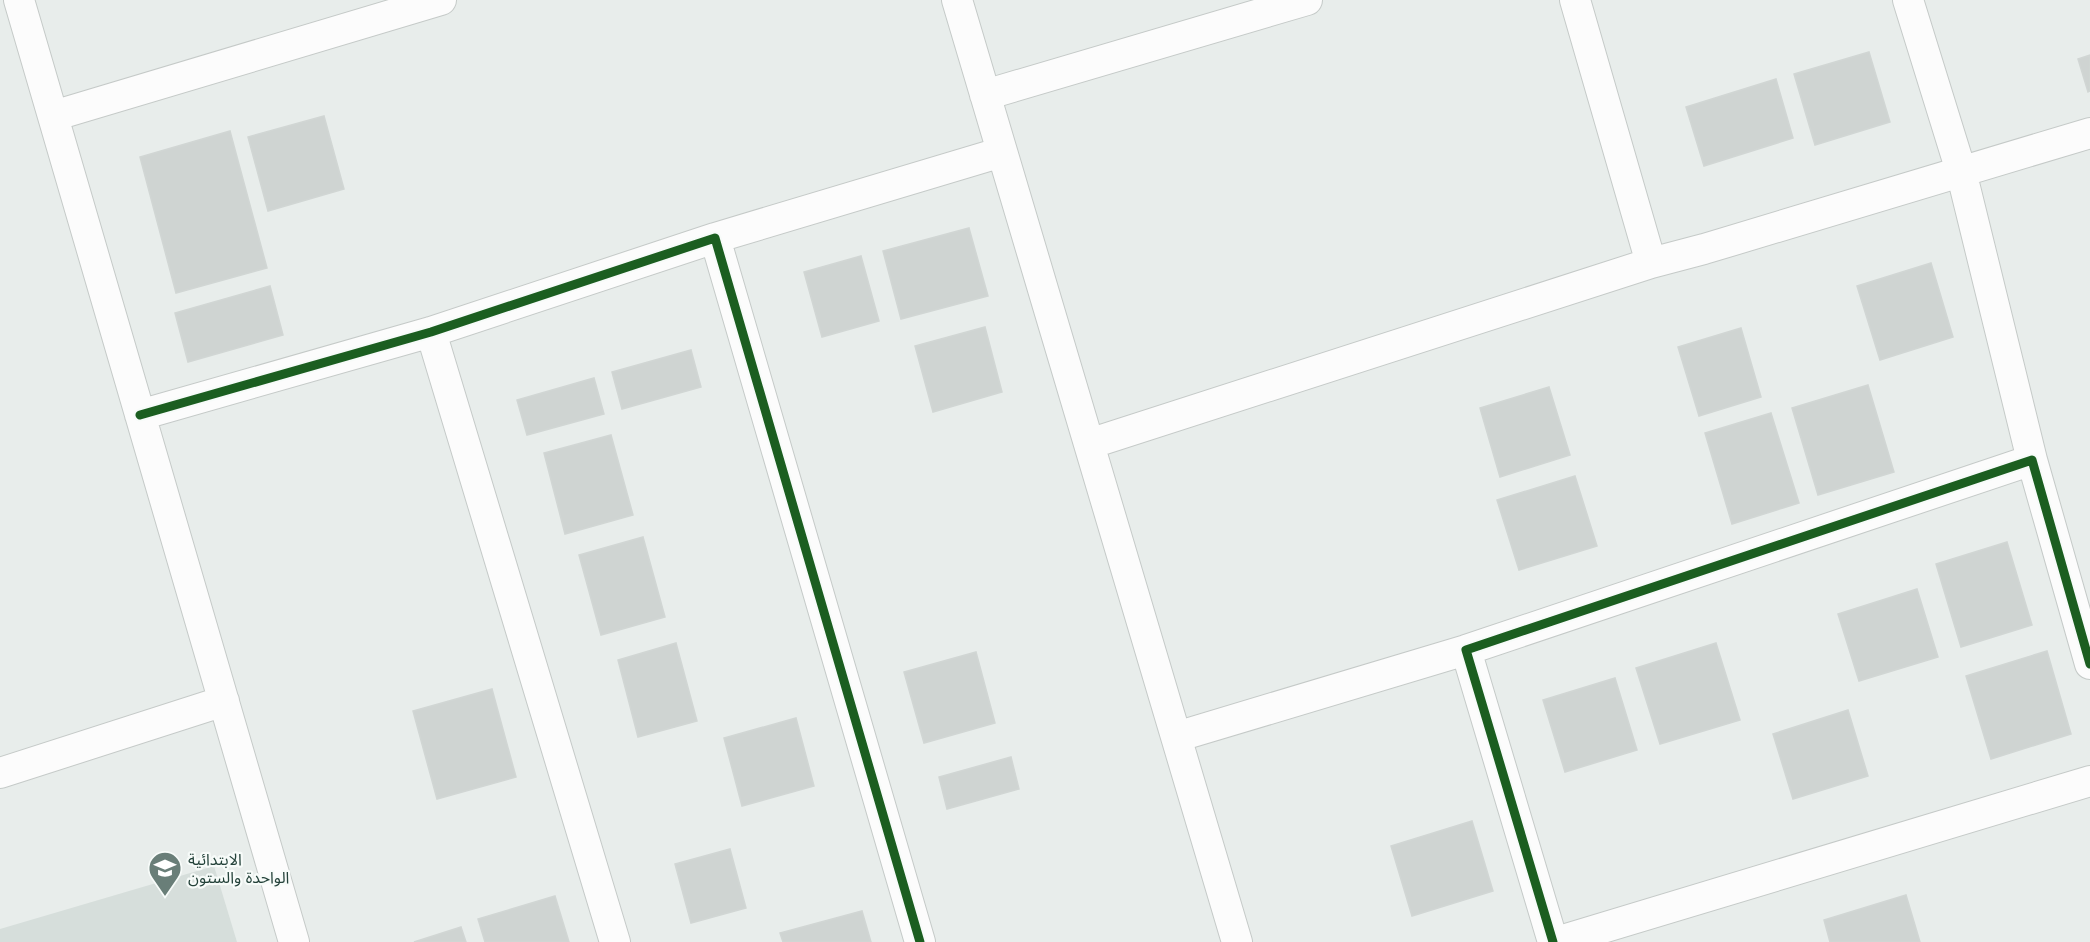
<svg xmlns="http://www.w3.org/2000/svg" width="2090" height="942" viewBox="0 0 2090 942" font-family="Helvetica,'Noto Sans Arabic',sans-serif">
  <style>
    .built { fill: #d6dedb }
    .building { fill: #cfd4d2; stroke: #d1d6d4; stroke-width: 1.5 }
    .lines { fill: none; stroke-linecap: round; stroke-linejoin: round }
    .street-casing { stroke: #c5cac8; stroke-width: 32 }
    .street { stroke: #fcfcfc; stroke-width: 30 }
    .cycleway-casing { stroke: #f7fbf9; stroke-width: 13 }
    .cycleway { stroke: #1b5e20; stroke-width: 9 }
    .labels { text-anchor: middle; stroke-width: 4.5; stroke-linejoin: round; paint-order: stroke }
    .poi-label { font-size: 16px; fill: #24423a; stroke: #f7fbf9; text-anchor: start }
  </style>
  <rect width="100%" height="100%" fill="#e8edeb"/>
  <!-- built -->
  <path class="built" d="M214,866L237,942H0V929Z"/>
  <!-- building -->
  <path class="building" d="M1869,52L1890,122L1815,145L1794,74Z
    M2090,55V91L2088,92L2078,59Z
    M1776,79L1793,138L1704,166L1686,107Z
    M324,116L344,189L268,211L248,137Z
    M230,131L267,268L176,293L140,157Z
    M969,228L988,296L901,319L883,251Z
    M861,256L879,321L822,337L804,272Z
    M1931,263L1953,337L1880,360L1857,286Z
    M270,286L283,335L188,362L175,313Z
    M985,327L1002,392L933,412L915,346Z
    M1741,328L1761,397L1699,416L1678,347Z
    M691,350L701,387L622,409L612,372Z
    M594,378L604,414L527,435L517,400Z
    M1868,385L1894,472L1818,495L1792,408Z
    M1549,387L1570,455L1500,477L1480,408Z
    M1771,413L1799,503L1732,524L1705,433Z
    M611,435L633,515L565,534L544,453Z
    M1575,476L1597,546L1519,570L1497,500Z
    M643,537L665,617L601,635L579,555Z
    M2007,542L2032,625L1961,647L1936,564Z
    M1917,589L1938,657L1859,681L1838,614Z
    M676,643L697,721L638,737L618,660Z
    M1716,643L1740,720L1660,744L1636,668Z
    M2047,651L2071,734L1991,759L1966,676Z
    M976,652L995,723L924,743L904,672Z
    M1615,678L1637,750L1565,772L1543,700Z
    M492,689L516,777L437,799L413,711Z
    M1848,710L1868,776L1793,799L1773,734Z
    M796,718L814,786L742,806L724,738Z
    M1011,757L1019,789L947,809L939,777Z
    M1472,821L1493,891L1412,916L1391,846Z
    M730,849L746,908L691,923L675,864Z
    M1906,895L1920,942H1830L1824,920Z
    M555,896L569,942H485L478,919Z
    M862,911L871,942H783L780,933Z
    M461,927L466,942H414Z"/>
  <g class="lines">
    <defs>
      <path id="street" d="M19,0L294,942
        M957,0L1237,942
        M1575,0L1651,263L1704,249L2090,133
        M1908,0L1961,171L2032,460
        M985,95L1307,0
        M53,116L441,0
        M715,238L1002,152
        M431,332L615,942
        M140,415L431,332L715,238L920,942
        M1089,444L1651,263
        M1176,737L1466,650
        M0,773L224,701
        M1553,942L1466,650L2032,460L2090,664
        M1556,942L2090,781"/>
    </defs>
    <!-- street casing -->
    <use href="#street" class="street-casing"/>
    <!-- street -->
    <use href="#street" class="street"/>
    <defs>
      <path id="cycleway" d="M140,415L431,332L715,238L920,942
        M1553,942L1466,650L2032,460L2090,664"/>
    </defs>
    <!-- cycleway casing -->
    <use href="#cycleway" class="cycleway-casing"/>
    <!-- cycleway -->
    <use href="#cycleway" class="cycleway"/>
  </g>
  <!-- icons -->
  <defs>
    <symbol id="school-pin" viewBox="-11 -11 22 30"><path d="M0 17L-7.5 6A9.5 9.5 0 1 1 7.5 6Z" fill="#697e78" stroke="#f7fbf9"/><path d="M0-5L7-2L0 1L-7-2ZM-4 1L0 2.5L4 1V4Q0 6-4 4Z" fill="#fff"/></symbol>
  </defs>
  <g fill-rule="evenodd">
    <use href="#school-pin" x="146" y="849" width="38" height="52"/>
  </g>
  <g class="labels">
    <!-- poi labels -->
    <g class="poi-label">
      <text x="188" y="865">الابتدائية<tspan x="188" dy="18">الواحدة والستون</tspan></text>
    </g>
  </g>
</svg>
